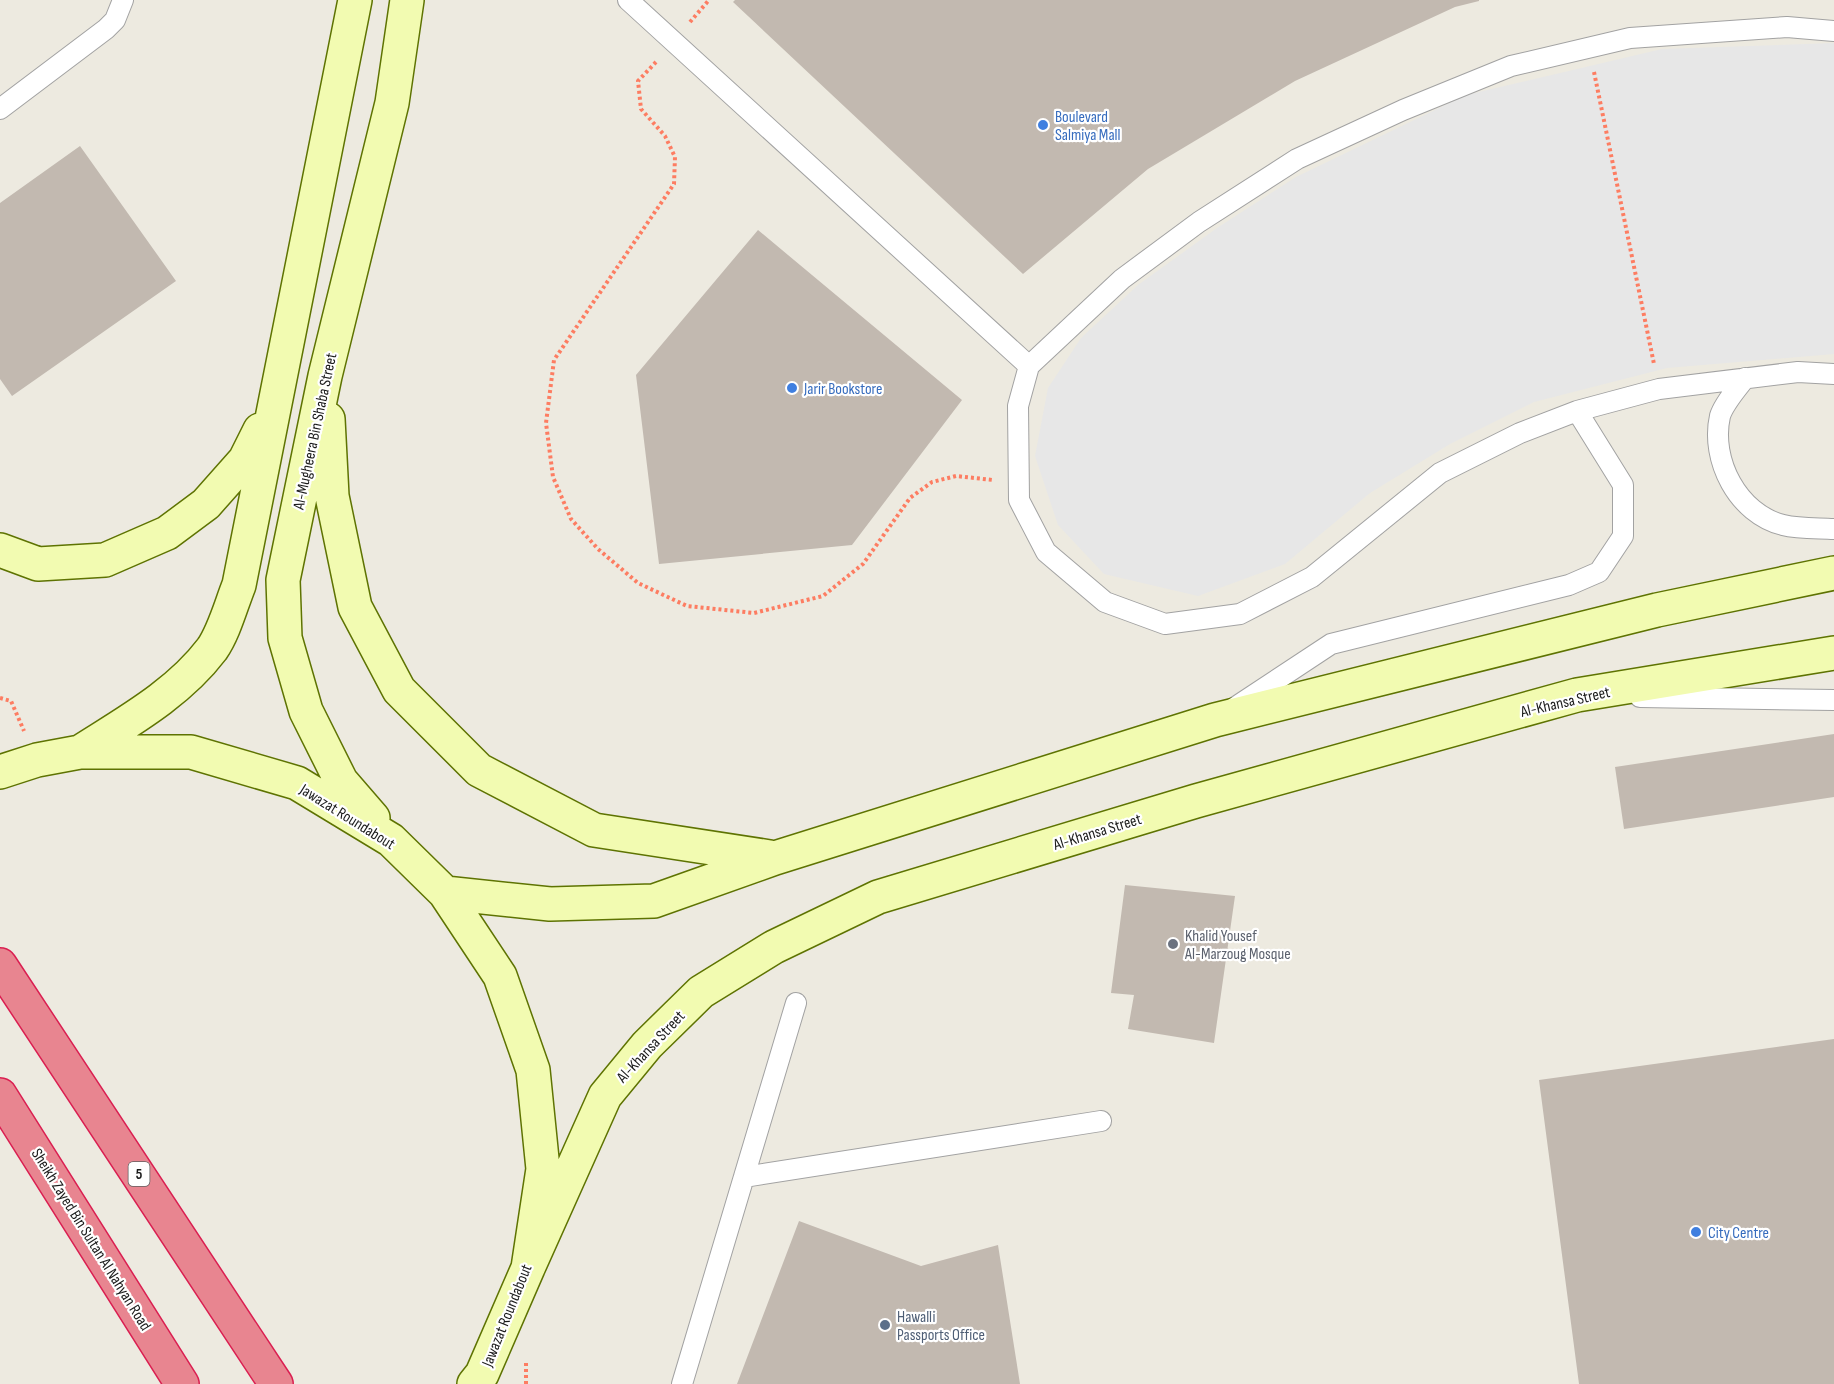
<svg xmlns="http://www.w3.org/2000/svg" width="1834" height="1384" viewBox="0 0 1834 1384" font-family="'Sofia Sans Condensed',sans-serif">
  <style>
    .parking { fill: #e7e7e7 }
    .building { fill: #c2b9b0 }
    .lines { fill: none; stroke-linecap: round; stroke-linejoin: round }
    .service-casing { stroke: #a2a2a2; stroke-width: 22 }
    .secondary-casing { stroke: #5e7302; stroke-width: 36 }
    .motorway-casing { stroke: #da1f51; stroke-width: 36 }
    .path { stroke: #fd7d62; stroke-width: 4; stroke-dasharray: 3 3; stroke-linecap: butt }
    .service { stroke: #fff; stroke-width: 20 }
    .secondary { stroke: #f2fbb1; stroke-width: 33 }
    .motorway { stroke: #e88590; stroke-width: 33 }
    .shop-dot { fill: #3f7fe0; stroke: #fff; stroke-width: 2 }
    .worship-dot { fill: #6b7280; stroke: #fff; stroke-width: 2 }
    .service-dot { fill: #5c6f8a; stroke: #fff; stroke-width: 2 }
    .labels { text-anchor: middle; stroke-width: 4.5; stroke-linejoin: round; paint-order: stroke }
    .shield { fill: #fff; stroke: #5f5f5f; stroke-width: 1.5 }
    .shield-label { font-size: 15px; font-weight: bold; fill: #1b1b1b }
    .shop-label { font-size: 16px; fill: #366cbe; stroke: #fff; text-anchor: start }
    .street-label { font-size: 16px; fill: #1b1b1b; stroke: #fff }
    .worship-label { font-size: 16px; fill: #5b616d; stroke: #fff; text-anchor: start }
    .service-label { font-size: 16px; fill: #4e5e75; stroke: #fff; text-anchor: start }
  </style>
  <rect width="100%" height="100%" fill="#edeae0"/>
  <!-- parking -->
  <path class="parking" d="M1834,43V354L1667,368L1534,402L1450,444L1370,493L1285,564L1198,596L1104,574L1058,525L1035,456L1048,388L1081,338L1138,285L1217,228L1296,177L1466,95L1662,49Z"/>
  <!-- building -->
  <path class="building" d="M735,0H1479V1L1455,7L1295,81L1148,169L1023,274L733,2Z
    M80,146L176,281L12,396L0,379V203Z
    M758,230L962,400L852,545L659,564L636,375Z
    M1834,734V797L1624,829L1615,767Z
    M1125,885L1235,896L1214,1043L1128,1029L1134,995L1111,993Z
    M1834,1039V1384H1579L1539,1080Z
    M799,1221L921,1266L998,1245L1020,1384H737Z"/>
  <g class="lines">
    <defs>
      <path id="service" d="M628,0L1029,366
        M1834,31L1787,27L1630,38L1511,66L1403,110L1297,159L1199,222L1122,279L1029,366L1018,406L1019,500L1046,552L1105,602L1165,624L1240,614L1312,577L1440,473L1520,433L1577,411L1659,389L1798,372L1834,374
        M0,109L106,29L115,20L123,0
        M1745,378C1737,389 1724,403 1720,416C1710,460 1738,514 1783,525C1799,529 1818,528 1834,529
        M1640,697L1834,700
        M1234,708L1331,644L1569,585L1599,572L1623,536V485L1577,411
        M744,1177L1101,1121
        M682,1384L796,1003"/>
      <path id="secondary" d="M328,419L332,496L355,607L399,690L479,770L594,830L770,857
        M0,550L38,564L105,560L167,533L206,504L245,460L260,430
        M80,752C127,722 178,694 212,649C224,632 231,605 239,585L355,0
        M0,772L37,760L80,752H191L297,783L391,840L445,893L500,976L533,1070L543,1169L528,1268L482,1374L474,1384
        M373,818L341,781L306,711L285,638L283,580L325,376L392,103L407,0
        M445,893L550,904L654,901L775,858L1215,720L1657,610L1834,573
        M528,1268L605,1096L647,1045L701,992L774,947L878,897L1196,801L1577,695L1834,653"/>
      <path id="motorway" d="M0,965L276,1384
        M0,1095L182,1384"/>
    </defs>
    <!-- service casing -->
    <use href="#service" class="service-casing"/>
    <!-- secondary casing -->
    <use href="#secondary" class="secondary-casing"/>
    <!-- motorway casing -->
    <use href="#motorway" class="motorway-casing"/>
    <!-- path -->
    <path class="path" d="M690,22L709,0
      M656,62L638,81L641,109L665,136L675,157L674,184L554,360L546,423L553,477L571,519L598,549L638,583L687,606L754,613L823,596L863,564L910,498L932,482L956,476L993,480
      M1594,72L1654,364
      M0,698L11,701L24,731
      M526,1384V1361"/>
    <!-- service -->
    <use href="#service" class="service"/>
    <!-- secondary -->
    <use href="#secondary" class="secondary"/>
    <!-- motorway -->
    <use href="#motorway" class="motorway"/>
  </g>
  <!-- markers -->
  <g class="shop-dot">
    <circle cx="1043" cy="125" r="6"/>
    <circle cx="792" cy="388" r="6"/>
    <circle cx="1696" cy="1232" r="6"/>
  </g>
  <circle class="worship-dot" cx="1173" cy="944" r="6"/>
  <circle class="service-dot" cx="885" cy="1325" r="6"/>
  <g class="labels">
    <!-- shield labels -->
    <rect class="shield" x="128.5" y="1162" width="21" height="24" rx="4.5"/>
    <g class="shield-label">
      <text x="139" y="1179">5</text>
    </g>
    <!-- shop labels -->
    <g class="shop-label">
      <text x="1055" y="122">Boulevard<tspan x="1055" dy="18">Salmiya Mall</tspan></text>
      <text x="804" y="394">Jarir Bookstore</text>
      <text x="1708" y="1238">City Centre</text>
    </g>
    <!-- street labels -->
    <g class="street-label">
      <text transform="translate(314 431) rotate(-78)" y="6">Al-Mugheera Bin Shaba Street</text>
      <text transform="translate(1565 701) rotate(-13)" y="6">Al-Khansa Street</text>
      <text transform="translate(348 816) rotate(32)" y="6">Jawazat Roundabout</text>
      <text transform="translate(1097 831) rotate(-17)" y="6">Al-Khansa Street</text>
      <text transform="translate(650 1046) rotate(-47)" y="6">Al-Khansa Street</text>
      <text transform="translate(92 1239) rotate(58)" y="6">Sheikh Zayed Bin Sultan Al Nahyan Road</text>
      <text transform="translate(506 1315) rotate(-68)" y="6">Jawazat Roundabout</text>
    </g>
    <!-- worship labels -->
    <g class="worship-label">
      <text x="1185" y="941">Khalid Yousef<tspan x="1185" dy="18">Al-Marzoug Mosque</tspan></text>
    </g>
    <!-- service labels -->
    <g class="service-label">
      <text x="897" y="1322">Hawalli<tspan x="897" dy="18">Passports Office</tspan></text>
    </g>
  </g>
</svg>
